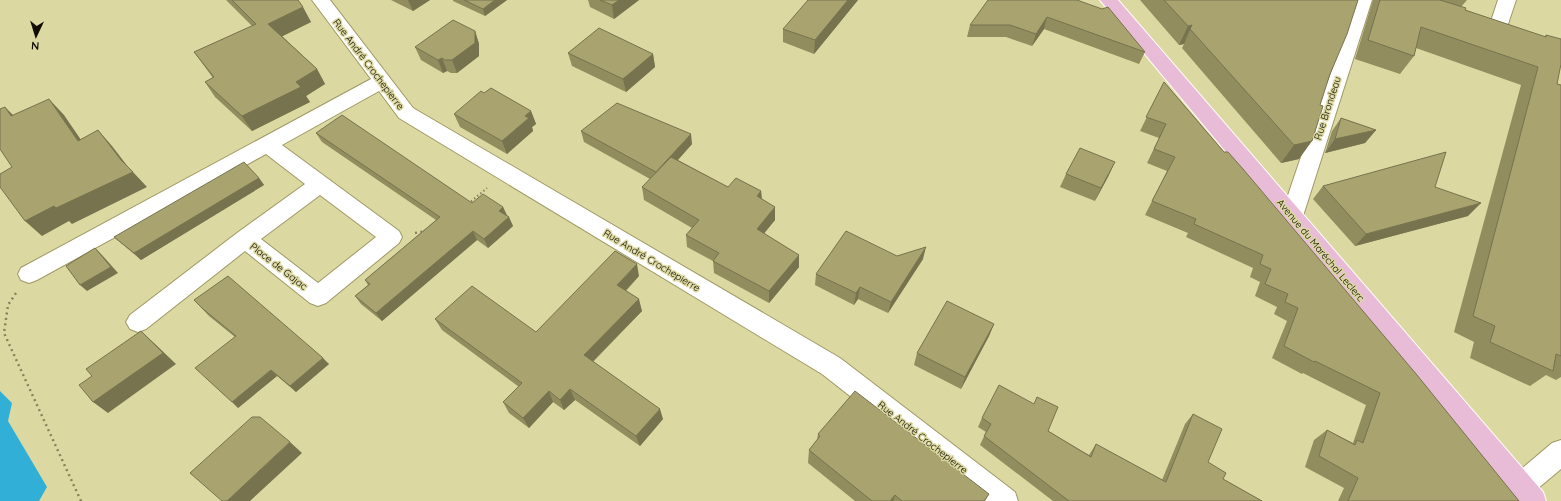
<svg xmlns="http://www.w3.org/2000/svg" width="1561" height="501" viewBox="0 0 1561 501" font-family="Quicksand,sans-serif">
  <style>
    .water { fill: #31afd6 }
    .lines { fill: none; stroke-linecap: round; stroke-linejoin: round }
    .minor-casing { stroke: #9e9964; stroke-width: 2 }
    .major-casing { stroke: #fff; stroke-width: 2 }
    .path-far1 { stroke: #85815c; stroke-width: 2; stroke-dasharray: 1.5 2.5; stroke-linecap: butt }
    .path { stroke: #85815c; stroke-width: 2.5; stroke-dasharray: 2 3.5; stroke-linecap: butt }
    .minor { fill: #fff; fill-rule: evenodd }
    .major { fill: #e8bcd6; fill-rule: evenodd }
    .wall { fill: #918d5f }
    .shaded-wall { fill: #76734e }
    .building { fill: #a9a46f; stroke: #76734e }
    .labels { text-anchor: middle; stroke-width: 3; stroke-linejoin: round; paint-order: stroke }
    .street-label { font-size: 10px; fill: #100d00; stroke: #dcd8a1 }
  </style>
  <rect width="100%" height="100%" fill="#dcd8a1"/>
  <!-- water -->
  <path class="water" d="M0,391L12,403L8,421L47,487L39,501H0Z"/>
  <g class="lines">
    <defs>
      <path id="minor" d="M312,0H330L413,108L840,358L1015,492L1018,501H984L822,374L399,118L379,91L282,145L399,231L402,237L399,243L326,303L318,306L310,303L245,251L146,329L138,332L130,329L126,322L130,315L237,233L305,184L266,154L37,280L29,283L21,280L18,274L21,268L371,79ZM320,195L376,237L318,283L261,239Z
        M1354,0H1372L1303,216L1300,222L1292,224L1284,222L1281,216Z
        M1498,0H1516L1505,33L1502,37L1496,39L1490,37L1487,33Z
        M1561,440V469L1530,495L1521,499L1512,495L1508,486L1512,477L1552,443Z"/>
      <path id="major" d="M1100,0H1118L1543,492L1546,501H1516Z"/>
    </defs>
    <!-- minor casing -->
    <use href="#minor" class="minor-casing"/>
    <!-- major casing -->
    <use href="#major" class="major-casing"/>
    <!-- path-far1 -->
    <path class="path-far1" d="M468,204L487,188"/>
    <!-- path -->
    <path class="path" d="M415,233L426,231
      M16,293L8,305L4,333L81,501"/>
    <!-- minor -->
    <use href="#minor" class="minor"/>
    <!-- major -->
    <use href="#major" class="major"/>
  </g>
  <!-- wall -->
  <path class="wall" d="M226,0H298L311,22L282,36L317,69L325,84L306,96L310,102L252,131L215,97L205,82L213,78L194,52L252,26Z
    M391,0H430L413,11Z
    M453,0H507L485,16L453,1Z
    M588,0H639L614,19L590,7Z
    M858,0L814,54L783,42V29Z
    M1077,0L1145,52L1139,64L1044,29L1032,46L1006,37H967L970,25Z
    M1140,0H1358L1299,159L1281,163L1182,48L1184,44L1179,45Z
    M1373,0H1467L1461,7L1465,10L1544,37L1546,35L1557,84L1561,85V377L1556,380L1546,375L1530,386L1470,358L1474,342L1454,332L1521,85L1416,48L1414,56L1400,74L1355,59Z
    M475,31L479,44V56L457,73H451L447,71L443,73L421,60L415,47Z
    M568,53L653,54L655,67L626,92L572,66Z
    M1164,82L1519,501H1338L1344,488L1305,467L1314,440L1327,430L1353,443L1366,405L1303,373L1302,374L1272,358L1287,321L1274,314L1277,307L1255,296L1260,282L1250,277L1253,268L1186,237L1188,233L1145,215L1167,171L1147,163L1159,138L1140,131Z
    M531,111L536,124L532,127L533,131L507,154L460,127L454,114Z
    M1341,118L1376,130L1365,143L1325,153L1332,131Z
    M581,131L692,144L678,160L728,187L761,191L762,199L775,220L764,233L799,267L769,303L714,273L713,261L687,247L686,235L692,228L644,200L642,187L650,179L584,142Z
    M316,133L472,203L503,207L507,215L513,226L488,248L477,240L382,321L361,304L355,296L368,285L365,280L436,220L322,142Z
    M1066,174L1109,175L1095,201L1060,187Z
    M259,178L264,185L141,260L121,243L114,237Z
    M1323,186L1435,187L1468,216L1355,246L1313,199Z
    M897,256L923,259L888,313L858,299L854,305L815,285L816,274Z
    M639,276L626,291L642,311L593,362L663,419L640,446L575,400L564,410L553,402L529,428L509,413L503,402L519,387L442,330L435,319L536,332Z
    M194,300L329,364L296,392L277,376L238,408L235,337L209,316Z
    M994,324L989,336L961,389L914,365L917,353Z
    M1193,414L1208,462L1223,479L1262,501H1053L980,445L986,432L978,427L982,418L1048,431L1089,455L1096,444L1162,480L1185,424Z
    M818,434L989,494L985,501H855L808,463L809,450L817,440Z"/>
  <!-- shaded-wall -->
  <path class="shaded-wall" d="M408,0H430L413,11Z
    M495,0H507L485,16L483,9Z
    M619,0H639L614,19L612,5Z
    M848,0H858L814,54L815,40Z
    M303,7L311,22L277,39L268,24Z
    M1047,17L1044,29L1032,46L1036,34Z
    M1192,25L1184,44L1179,45L1188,26Z
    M475,31L479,44V56L457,73L452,60Z
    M653,54L655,67L626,92L623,79Z
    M442,58L447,71L443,73L438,60Z
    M317,69L325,84L306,96L310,102L252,131L242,116L296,82Z
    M49,99L64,115L92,156L78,141Z
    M5,107L21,123L11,116Z
    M531,111L536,124L532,127L533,131L507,154L502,141L525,116Z
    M98,130L112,146L132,172H133L147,187L72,224L69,221L42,236L25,221L121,160Z
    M1376,130L1365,143L1325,153L1335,139Z
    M691,134L692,144L657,183L656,172Z
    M1312,141L1299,159L1281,163L1294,145Z
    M1115,162L1109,175L1095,201L1101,188Z
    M259,178L264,185L141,260L134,253Z
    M761,191L762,204L757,196Z
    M1481,203L1468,216L1355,246L1366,234Z
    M503,207L507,216L499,211Z
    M775,207V220L757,242V229Z
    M509,217L513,226L488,248L484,239Z
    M473,231L477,240L382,321L376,313Z
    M926,247L923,259L888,313L891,302Z
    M95,248L102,255L118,273L87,291L80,285Z
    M799,255V267L769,303V291Z
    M637,264L639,276L620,296L617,285Z
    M860,287L858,299L854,305L856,293Z
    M639,299L642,311L588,366L584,355Z
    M994,324L989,336L961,389L965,377Z
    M141,331L154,343L176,364L108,413L93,402Z
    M323,358L329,364L296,392L290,386Z
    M271,370L277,376L238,408L232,402Z
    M570,389L575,400L564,410L560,400Z
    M549,391L553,402L529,428L523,418Z
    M660,409L663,419L640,446L636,436Z
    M290,442L302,453L250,501H227Z
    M895,495L893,501H890Z"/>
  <!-- building -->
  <path class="building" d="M232,0H298L303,7L268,24L317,69L296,82L301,87L242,116L205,82L214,77L194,52L256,24Z
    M464,0H495L483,9Z
    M600,0H619L612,5Z
    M808,0H848L815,40L783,29Z
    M988,0H1077L1102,9L1108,7L1145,52L1047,17L1036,34L1010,25H970Z
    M1164,0H1358L1347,34L1330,74L1320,105L1323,106L1312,141L1294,145L1190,29L1192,25L1188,26Z
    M1380,0H1440L1466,8L1465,10L1546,37V35L1561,39V64L1557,84L1561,85V356L1556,354L1553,371L1490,342L1495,326L1473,316L1538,67L1421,27L1414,56L1368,40Z
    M453,20L475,31V43L452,60H445L442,58L438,60L415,47Z
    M599,28L653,54L623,79L568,53Z
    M1164,82L1224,152H1228L1243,169L1417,375L1519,501H1348L1358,478L1319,456L1327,430L1355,445L1357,440L1363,443L1380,393L1315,361L1314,362L1284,346L1298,308L1285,302L1288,294L1265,284L1271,269L1260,264L1263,255L1194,224L1196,219L1152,201L1175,157L1154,149L1166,124L1146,117Z
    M491,88L531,111L525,116L529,118L502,141L454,114L481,91L484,93Z
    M49,99L78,141L98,130L121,160L133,172L56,208L54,206L25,221L0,187V174L12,167L0,149V109L5,107L11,116Z
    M617,103L691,134L656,172L581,131Z
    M342,115L472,203L483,194L503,207L499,211L509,217L484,239L473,231L376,313L355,296L370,284L365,280L440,217L316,133Z
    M1341,118L1376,130L1335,139Z
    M1080,148L1115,162L1101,188L1066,174Z
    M1446,152L1435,187L1481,203L1366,234L1323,186Z
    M671,157L728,187L736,178L761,191L757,196L775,207L757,229L799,255L769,291L713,261L719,253L686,235L699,220L642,187Z
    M244,162L259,178L134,253L114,237Z
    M846,231L897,256L926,247L891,302L860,287L856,293L816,274Z
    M95,248L111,267L80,285L66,266Z
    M615,251L637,264L617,285L639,299L584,355L660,409L636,436L570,389L560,400L549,391L523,418L503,402L522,383L435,319L472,286L536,332Z
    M228,276L323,358L290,386L271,370L232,402L195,368L236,336L203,309L194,300Z
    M947,301L994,324L965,377L917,353Z
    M141,331L163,353L93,402L79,385L92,376L86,369Z
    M999,385L1034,404L1037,397L1058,407L1048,431L1091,457L1096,444L1166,482L1193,414L1222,429L1208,462L1226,473L1223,479L1262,501H1069L984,436L991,424L982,418Z
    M855,391L989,494L984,501H902L895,495L890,501H872L809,450L820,436L818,434Z
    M252,417H260L290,442L227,501H222L190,473Z"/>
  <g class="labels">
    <!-- street labels -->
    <g class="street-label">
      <text transform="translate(369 64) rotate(53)" y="4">Rue André Crochepierre</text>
      <text transform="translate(1327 108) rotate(-72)" y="4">Rue Brondeau</text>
      <text transform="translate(1321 250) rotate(50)" y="4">Avenue du Maréchal Leclerc</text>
      <text transform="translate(652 260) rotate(31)" y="4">Rue André Crochepierre</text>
      <text transform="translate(279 266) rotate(38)" y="4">Place de Gajac</text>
      <text transform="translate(923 437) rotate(38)" y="4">Rue André Crochepierre</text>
    </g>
  </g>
  <!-- north arrow -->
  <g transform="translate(36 36) rotate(184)" stroke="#dcd8a1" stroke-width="3" paint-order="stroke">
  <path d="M0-3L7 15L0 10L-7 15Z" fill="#100d00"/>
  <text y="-6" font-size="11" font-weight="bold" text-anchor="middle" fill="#100d00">N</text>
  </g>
</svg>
